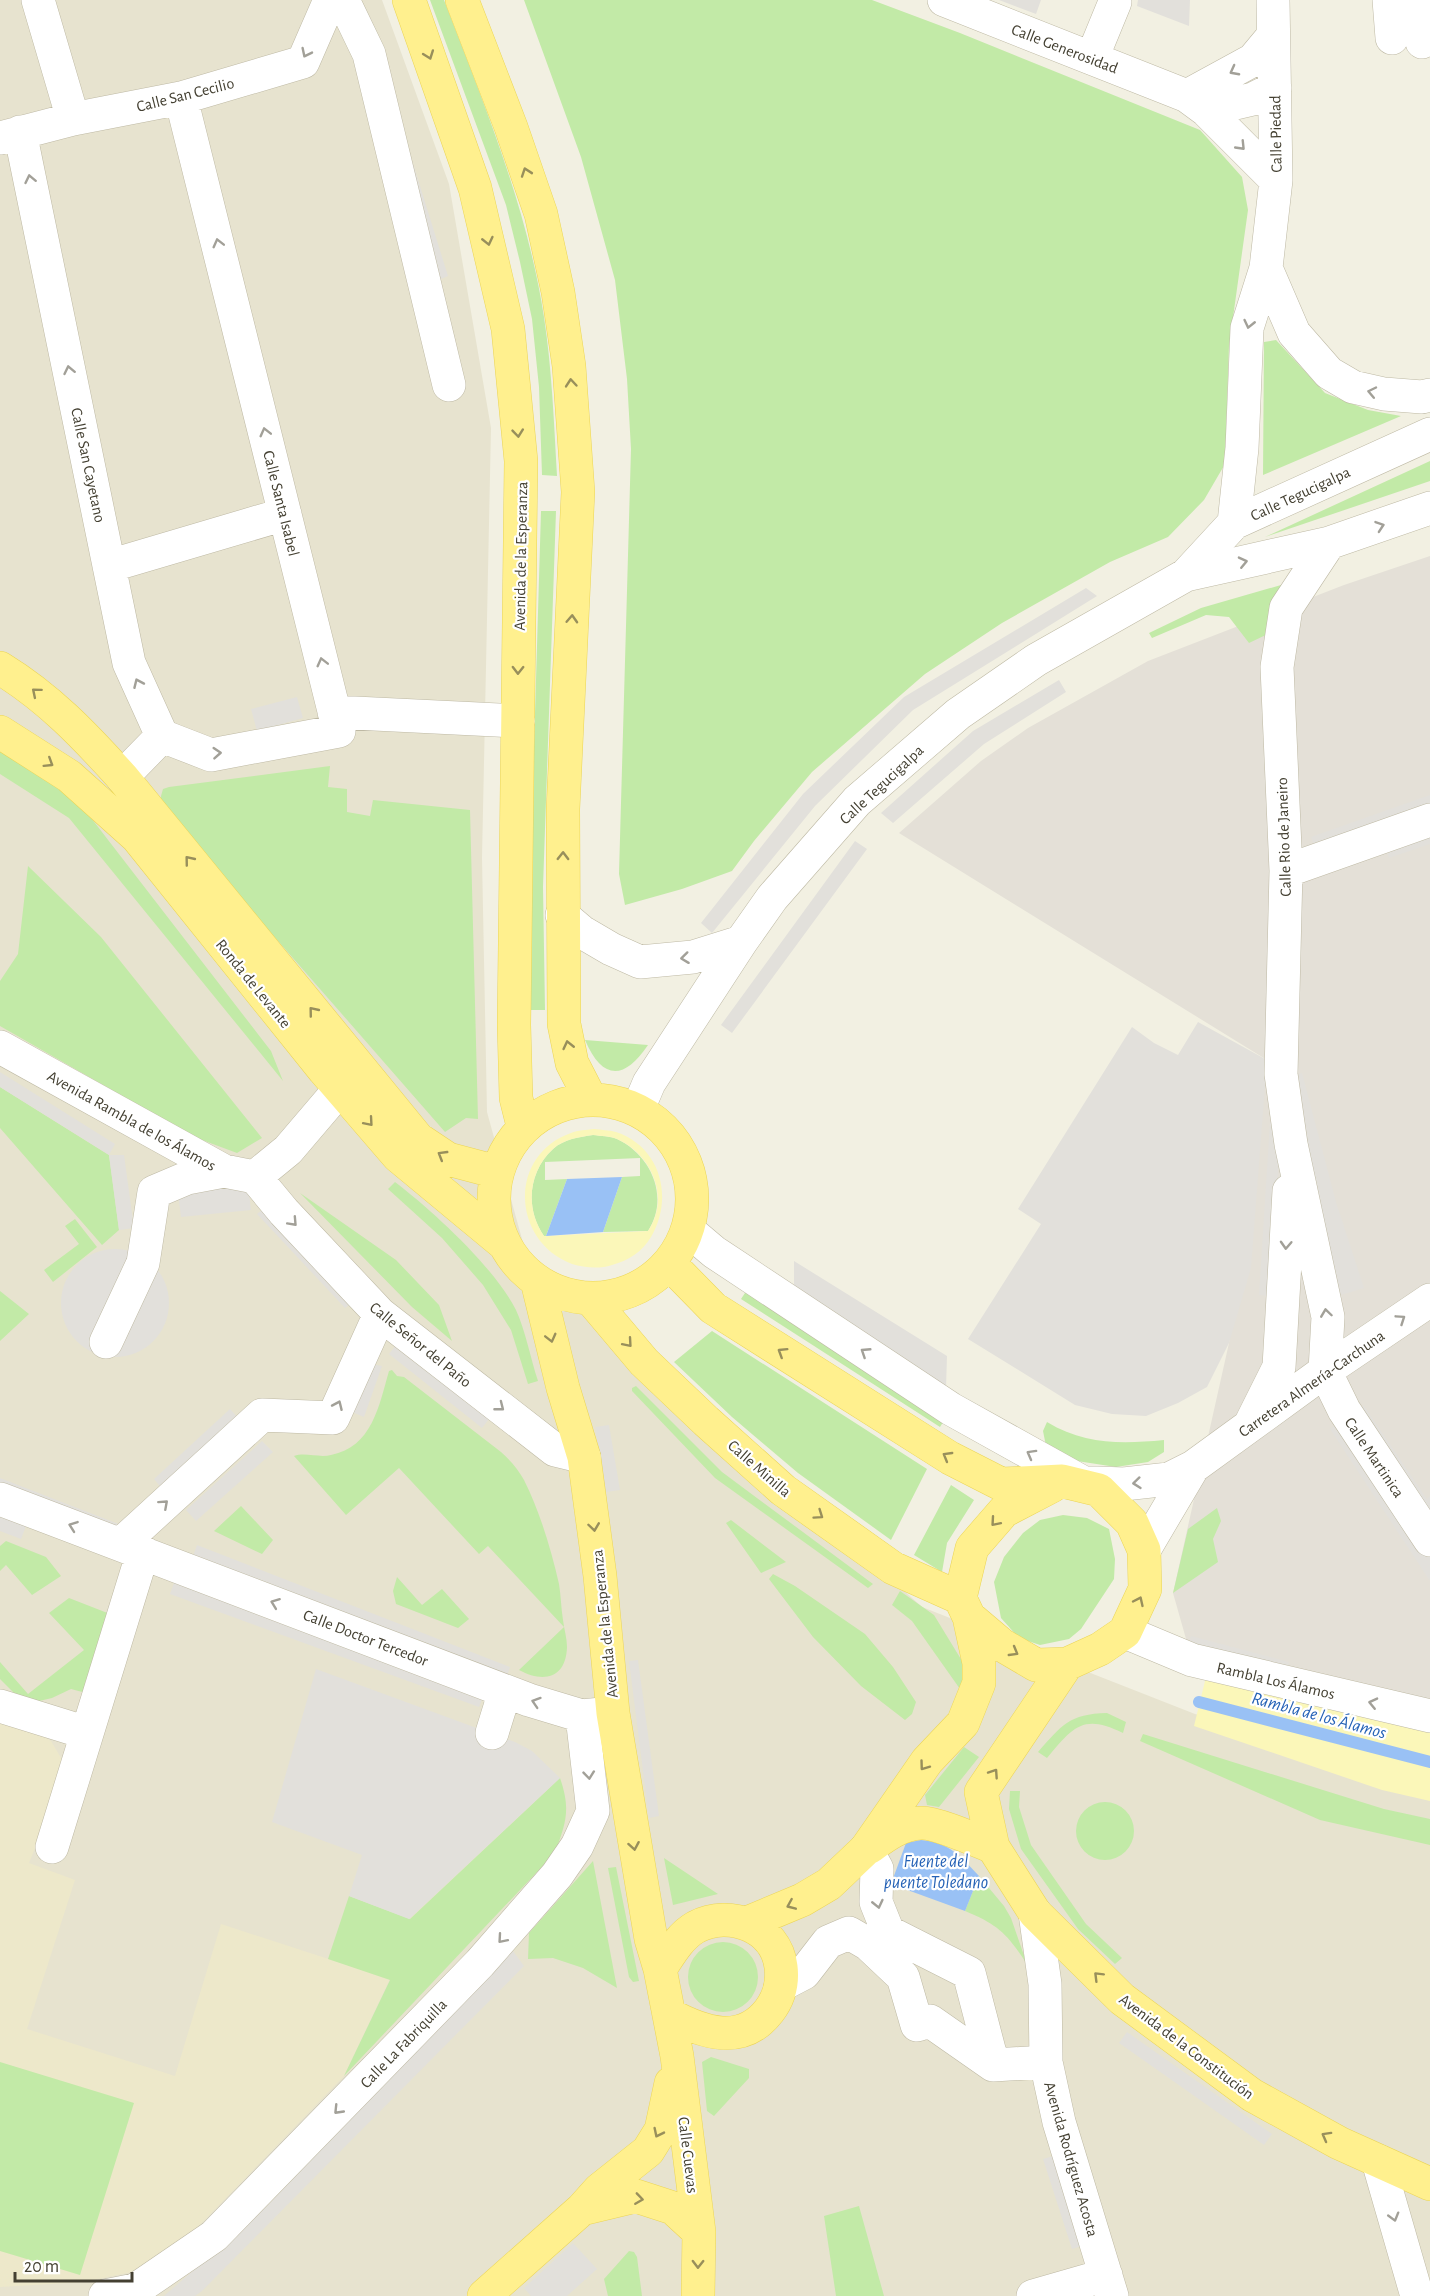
<svg xmlns="http://www.w3.org/2000/svg" width="1430" height="2296" viewBox="0 0 1430 2296" font-family="'Alegreya Sans',sans-serif">
  <style>
    .residential { fill: #e7e3cf }
    .industrial { fill: #e4e0d7 }
    .education { fill: #ede8ca }
    .green { fill: #c2eaa7 }
    .sand { fill: #fbf7b9; fill-rule: evenodd }
    .parking { fill: #e2e0db }
    .water { fill: #99c1f5 }
    .lines { fill: none; stroke-linecap: round; stroke-linejoin: round }
    .stream { stroke: #99c1f5; stroke-width: 12 }
    .minor-casing { stroke: #beb9a4; stroke-width: 34 }
    .major-casing { stroke: #ebd557; stroke-width: 34 }
    .minor { stroke: #fff; stroke-width: 33 }
    .major { stroke: #fff08e; stroke-width: 33 }
    .oneway { stroke: #a2a098 }
    .oneway2 { stroke: #988f5b }
    .labels { text-anchor: middle; stroke-width: 4.5; stroke-linejoin: round; paint-order: stroke }
    .street-label { font-size: 16px; fill: #444032; stroke: #fff }
    .water-label { font-size: 18px; font-style: italic; fill: #2562b6; stroke: #fff }
  </style>
  <rect width="100%" height="100%" fill="#f2f0e2"/>
  <!-- residential -->
  <path class="residential" d="M0,0H382L449,184L491,428L482,858L487,1112L525,1250L922,1607L1195,1714L1430,1772V2296H0Z"/>
  <!-- industrial -->
  <path class="industrial" d="M1430,556V1716L1192,1660L1173,1593L1229,1343L1267,1060L899,833L981,761L1028,728L1148,661L1344,585Z"/>
  <!-- education -->
  <path class="education" d="M0,1721L39,1733L51,1741L64,1763L49,1813L29,1863L75,1880L27,2029L175,2076L221,1924L390,1979L344,2076L192,2233L132,2272L84,2282L0,2287Z"/>
  <!-- green -->
  <path class="green" d="M430,0H444C484,104 527,207 544,317C552,370 554,423 557,476L542,475L539,387L532,319L520,262L506,205Z
    M524,0H872L960,33L1200,130L1242,177L1248,210L1229,346L1225,464L1204,500L1168,537L1110,562L1002,623L925,674L812,772L754,841L732,871L682,889L625,905L619,874L631,449L627,379L615,280L581,157Z
    M1276,340L1325,393L1368,410L1401,416L1263,475L1264,342Z
    M1430,461V481L1265,537Z
    M541,511H556L543,887L545,1010H530L532,814Z
    M1281,585L1283,592L1276,630L1249,643L1229,617L1206,615L1152,638L1149,633L1201,608Z
    M0,751L78,801L271,1051L283,1081L69,818L0,774Z
    M330,766L328,787L347,789V812L370,816L373,800L470,810L478,1119L466,1118L445,1132L161,807V796L163,789L169,787Z
    M28,866L101,937L262,1138L237,1153L194,1137L0,1026V981L18,954Z
    M585,1040L648,1045C624,1081 602,1080 585,1040Z
    M0,1087L109,1155L119,1230L102,1245L0,1128Z
    M593,1135C601,1136 610,1136 617,1139C651,1155 670,1197 648,1231L603,1232L622,1177L640,1176V1158L545,1162V1180L567,1179L546,1236H544C525,1209 528,1172 553,1149C564,1139 579,1137 593,1135Z
    M395,1182C433,1211 495,1268 516,1310C525,1329 531,1360 538,1381L528,1384L511,1330L483,1285L442,1238L388,1189Z
    M300,1193L396,1260L439,1305L452,1341L412,1307Z
    M75,1219L97,1247L53,1282L44,1270L79,1244L65,1226Z
    M747,1290L945,1419L940,1427L741,1299Z
    M0,1291L29,1314L0,1341Z
    M712,1331L927,1469L891,1540L798,1473L732,1417L674,1362Z
    M392,1370L397,1376L404,1377L501,1452C510,1460 518,1469 524,1480C540,1512 551,1549 559,1584C561,1596 561,1608 563,1620C564,1629 567,1638 567,1647C566,1679 543,1683 519,1670L564,1627L488,1546L479,1554L399,1468L346,1515L294,1456C305,1452 319,1458 331,1455C372,1447 379,1406 389,1371Z
    M636,1386L722,1472L873,1584L868,1588L715,1478L632,1391V1388Z
    M1047,1422C1085,1445 1122,1444 1164,1440V1452L1148,1462L1116,1467L1077,1461L1046,1446L1043,1431Z
    M951,1485L974,1500L947,1543L942,1572L914,1555Z
    M241,1506L273,1540L262,1554L214,1531Z
    M1217,1508L1221,1521L1213,1539L1218,1562L1173,1593L1188,1529Z
    M1063,1515L1087,1518L1109,1529L1115,1559L1114,1579L1081,1629L1069,1639L1040,1645L1019,1638L1001,1618L994,1582L1004,1557L1023,1533L1040,1520Z
    M731,1520L786,1562L761,1573L726,1523Z
    M6,1541L46,1557L61,1576L32,1595L6,1565L0,1571V1546Z
    M773,1574L795,1586L865,1634L893,1667L916,1702L912,1714L905,1720L861,1686L813,1637L769,1579Z
    M397,1577L422,1605L442,1589L469,1619L458,1628L396,1604L393,1591Z
    M900,1591L934,1615L970,1674L960,1689L912,1621L892,1605Z
    M69,1598L110,1614L86,1693L71,1689L52,1698L35,1702H23L0,1679V1662L28,1694L84,1650L49,1613Z
    M1107,1713L1126,1722L1123,1733C1083,1713 1073,1727 1047,1758L1038,1752C1062,1725 1069,1714 1107,1713Z
    M1143,1734L1384,1809L1430,1819V1845L1320,1820L1140,1741Z
    M964,1747L979,1757L939,1807L927,1805L925,1795Z
    M560,1778C571,1810 566,1822 555,1853L344,2076L390,1980L328,1959L349,1896L410,1919Z
    M1010,1791H1020L1019,1807L1031,1845L1086,1924L1122,1958L1115,1964L1078,1929L1021,1849L1009,1809Z
    M1076 1831a29 29 0 1 1 58 0a29 29 0 1 1-58 0Z
    M664,1858L718,1894L673,1905Z
    M593,1861L617,1988L583,1968L553,1958L528,1959L529,1933Z
    M616,1867L639,1981L633,1982L629,1977L608,1868Z
    M979,1876L1004,1906L1011,1918L1027,1964C1007,1934 999,1925 965,1911Z
    M688 1977a35 35 0 1 1 70 0a35 35 0 1 1-70 0Z
    M711,2057L749,2069V2078L714,2116L707,2111L702,2062Z
    M0,2062L134,2103L80,2275L0,2251Z
    M859,2206L884,2296H836L824,2216Z
    M629,2251L634,2252L637,2257L642,2296H608L604,2279Z"/>
  <!-- sand -->
  <path class="sand" d="M594,1129C601,1130 609,1130 616,1132C661,1147 674,1198 651,1237C642,1252 629,1260 612,1265C600,1269 585,1268 572,1264C511,1241 508,1155 571,1133C578,1130 586,1130 594,1129ZM593,1135C601,1136 610,1136 617,1139C651,1154 671,1197 648,1231L544,1236C525,1209 528,1172 553,1149C564,1139 579,1137 593,1135Z
    M1206,1677L1430,1728V1801L1382,1790L1194,1726Z"/>
  <!-- parking -->
  <path class="parking" d="M999,0H1041L1036,14Z
    M1138,0H1190L1189,26L1137,6Z
    M397,112L448,276L441,279L390,114Z
    M1086,588L1097,596L913,710L815,806L712,933L701,923L803,794L904,697Z
    M1059,680L1066,692L984,744L893,823L881,813L973,731Z
    M297,697L303,718L257,731L251,709Z
    M1430,795V811L1316,851L1311,837Z
    M1430,831V844L1389,858L1385,846Z
    M855,841L867,849L732,1033L721,1025Z
    M1198,1022L1267,1060L1251,1268L1229,1343L1207,1387L1178,1403L1146,1416L1112,1414L1075,1405L968,1339L1041,1224L1018,1209L1132,1027L1154,1043L1178,1055Z
    M0,1072L115,1144L109,1155H124L134,1228L119,1230L109,1155L0,1087Z
    M1302,1073L1336,1202L1364,1288L1341,1295L1314,1209L1289,1078Z
    M1270,1122L1281,1123L1270,1296L1259,1295Z
    M248,1185L251,1210L181,1217L178,1193Z
    M268,1205L356,1300L345,1308L257,1214Z
    M61 1303a54 54 0 1 1 108 0a54 54 0 1 1-108 0Z
    M794,1261L947,1356L946,1388L794,1292Z
    M396,1345L489,1419L482,1428L389,1354Z
    M366,1363L382,1366L364,1417L352,1412Z
    M1364,1406L1427,1499L1430,1496V1581L1330,1429Z
    M230,1409L240,1420L164,1491L154,1479Z
    M609,1425L620,1490L606,1492L595,1427Z
    M262,1441L273,1452L196,1521L186,1510Z
    M0,1478L121,1525L115,1535L0,1491Z
    M0,1510L28,1521L21,1539L0,1531Z
    M197,1545L510,1667L505,1682L192,1559Z
    M174,1583L483,1697L479,1707L170,1594Z
    M1191,1636L1289,1662L1286,1675L1187,1649Z
    M638,1660L659,1816L649,1818L629,1661Z
    M316,1669L515,1742L532,1751L560,1778L409,1919L349,1896L362,1855L272,1822Z
    M513,1951L524,1966L202,2291L195,2296H164L265,2208Z
    M1127,2032L1272,2134L1264,2145L1119,2043Z
    M1056,2155L1085,2245L1072,2249L1043,2159Z
    M573,2243L597,2269L567,2296H531L524,2288Z"/>
  <!-- water -->
  <path class="water" d="M622,1177L603,1232L546,1236L567,1179Z
    M921,1840C951,1843 960,1856 979,1876L965,1911L891,1884L906,1843Z"/>
  <g class="lines">
    <!-- stream -->
    <path class="stream" d="M1199,1702L1430,1762"/>
    <defs>
      <path id="minor" d="M38,0L73,119
        M343,0L369,54L449,385
        M944,0L1187,96L1206,110L1276,180
        M1389,0L1392,38
        M1419,0L1422,42
        M1092,58L1115,2
        M1187,96L1253,60L1273,36
        M1206,110L1253,99L1275,88
        M20,132L129,663L162,736
        M0,138L73,119L181,98L303,62L330,0
        M1266,268L1294,333L1329,373L1353,387L1384,394L1422,397L1430,395
        M1234,523L1242,448L1247,328L1266,268L1276,180L1273,0
        M1329,543L1286,608L1277,667L1286,871L1281,1074L1291,1144L1328,1317L1325,1371L1344,1410L1430,1540
        M109,566L285,514
        M1186,575L1329,543L1430,508
        M334,712L518,721
        M162,736L211,755L339,731L181,98
        M122,777L162,736
        M1286,871L1430,820
        M562,915L582,932L611,949L640,962L693,957L741,942
        M0,1047L224,1171L255,1177
        M638,1109L649,1083L741,942L772,898L857,801L958,714L1036,660L1186,575L1234,523L1430,434
        M255,1177L284,1212L380,1314L555,1450L584,1457
        M255,1177L288,1150L340,1089
        M688,1230L714,1252L951,1409L1082,1482
        M106,1342L143,1263L154,1192L187,1178L224,1171
        M1252,1421L1279,1367L1289,1191
        M1071,1482L1124,1484L1169,1479L1193,1467L1325,1371L1430,1300
        M0,1499L529,1700L582,1716L602,1714
        M121,1544L262,1415L333,1418L380,1314
        M1144,1550L1193,1467
        M1125,1632L1192,1660L1430,1716
        M0,1706L87,1733
        M492,1733L505,1691
        M52,1847L143,1552
        M866,1849L877,1869L876,1902L888,1932L969,1973L993,2065
        M1035,1913L1045,1984L1046,2062L1059,2122L1112,2296
        M781,1985L804,1973L828,1942L849,1933L868,1944L903,1977L917,2025L930,2021L993,2065L1046,2062
        M1378,2161L1417,2296
        M105,2296L135,2290L214,2236L480,1963L557,1875L577,1846L593,1811L582,1716
        M1033,2296L1106,2275"/>
      <path id="major" d="M409,0L475,188L508,329L521,461L514,1025L516,1098L523,1126
        M462,0L511,127L541,214L558,292L569,366L578,492L563,809L564,1024L572,1063L590,1098
        M0,668C49,698 84,735 122,777L418,1139L448,1159L497,1172
        M0,732L69,776L137,837L324,1070L398,1156L503,1243
        M494 1199a99 99 0 1 1 198 0a99 99 0 1 1-198 0Z
        M669,1263L713,1308L950,1458L1001,1484L1062,1481L1099,1490L1132,1523L1144,1550L1145,1589L1125,1632L1100,1649L1067,1664L1036,1665L1002,1645L969,1617
        M537,1281L563,1388L584,1457L600,1576L613,1713L651,1939L660,1969L677,2056L699,2232L698,2296
        M590,1298L644,1362L706,1421L783,1490L893,1568L960,1598
        M1067,1664L981,1792L993,1847L1035,1913L1122,1999L1252,2095L1339,2143L1430,2184
        M870,1847C885,1836 901,1824 921,1823C935,1822 978,1841 993,1847
        M747,1923L802,1900L829,1884L866,1849L927,1761L963,1723L979,1683V1663L969,1617L960,1598L972,1548L1004,1511L1052,1486
        M660,1969C670,1954 680,1936 696,1927C730,1909 776,1927 781,1967C783,1983 779,1998 769,2011C742,2046 703,2033 670,2015
        M582,2209L636,2196L673,2208L699,2232
        M484,2296L582,2209L599,2190L648,2151L661,2130L671,2083"/>
    </defs>
    <!-- minor casing -->
    <use href="#minor" class="minor-casing"/>
    <!-- major casing -->
    <use href="#major" class="major-casing"/>
    <!-- minor -->
    <use href="#minor" class="minor"/>
    <!-- major -->
    <use href="#major" class="major"/>
  </g>
  <!-- one-way arrows -->
  <defs><path id="oneway-chevron" d="M-2-3.5L2.5 0L-2 3.5" fill="none" stroke-width="1.6" stroke-linecap="round" stroke-linejoin="round" transform="scale(1.5)"/></defs>
  <g class="oneway">
    <use href="#oneway-chevron" transform="translate(306 53) rotate(116)"/>
    <use href="#oneway-chevron" transform="translate(1234 71) rotate(152)"/>
    <use href="#oneway-chevron" transform="translate(1241 146) rotate(46)"/>
    <use href="#oneway-chevron" transform="translate(30 179) rotate(-102)"/>
    <use href="#oneway-chevron" transform="translate(218 243) rotate(-104)"/>
    <use href="#oneway-chevron" transform="translate(1249 324) rotate(103)"/>
    <use href="#oneway-chevron" transform="translate(69 370) rotate(-102)"/>
    <use href="#oneway-chevron" transform="translate(1372 392) rotate(-168)"/>
    <use href="#oneway-chevron" transform="translate(265 432) rotate(-104)"/>
    <use href="#oneway-chevron" transform="translate(1380 526) rotate(-19)"/>
    <use href="#oneway-chevron" transform="translate(1243 562) rotate(-13)"/>
    <use href="#oneway-chevron" transform="translate(322 662) rotate(-104)"/>
    <use href="#oneway-chevron" transform="translate(138 683) rotate(-114)"/>
    <use href="#oneway-chevron" transform="translate(217 753) rotate(-4)"/>
    <use href="#oneway-chevron" transform="translate(685 958) rotate(173)"/>
    <use href="#oneway-chevron" transform="translate(293 1222) rotate(47)"/>
    <use href="#oneway-chevron" transform="translate(1286 1245) rotate(93)"/>
    <use href="#oneway-chevron" transform="translate(1326 1313) rotate(-98)"/>
    <use href="#oneway-chevron" transform="translate(1401 1319) rotate(-34)"/>
    <use href="#oneway-chevron" transform="translate(865 1352) rotate(-147)"/>
    <use href="#oneway-chevron" transform="translate(338 1405) rotate(-66)"/>
    <use href="#oneway-chevron" transform="translate(500 1407) rotate(38)"/>
    <use href="#oneway-chevron" transform="translate(1031 1454) rotate(-151)"/>
    <use href="#oneway-chevron" transform="translate(1137 1483) rotate(174)"/>
    <use href="#oneway-chevron" transform="translate(164 1504) rotate(-42)"/>
    <use href="#oneway-chevron" transform="translate(73 1526) rotate(-160)"/>
    <use href="#oneway-chevron" transform="translate(275 1603) rotate(-159)"/>
    <use href="#oneway-chevron" transform="translate(536 1702) rotate(-162)"/>
    <use href="#oneway-chevron" transform="translate(1373 1703) rotate(-167)"/>
    <use href="#oneway-chevron" transform="translate(589 1775) rotate(84)"/>
    <use href="#oneway-chevron" transform="translate(878 1904) rotate(77)"/>
    <use href="#oneway-chevron" transform="translate(502 1939) rotate(131)"/>
    <use href="#oneway-chevron" transform="translate(338 2110) rotate(134)"/>
    <use href="#oneway-chevron" transform="translate(1394 2217) rotate(74)"/>
  </g>
  <g class="oneway2">
    <use href="#oneway-chevron" transform="translate(429 55) rotate(70)"/>
    <use href="#oneway-chevron" transform="translate(526 172) rotate(-109)"/>
    <use href="#oneway-chevron" transform="translate(488 241) rotate(77)"/>
    <use href="#oneway-chevron" transform="translate(571 383) rotate(-95)"/>
    <use href="#oneway-chevron" transform="translate(518 433) rotate(84)"/>
    <use href="#oneway-chevron" transform="translate(572 619) rotate(-87)"/>
    <use href="#oneway-chevron" transform="translate(518 670) rotate(91)"/>
    <use href="#oneway-chevron" transform="translate(36 692) rotate(-140)"/>
    <use href="#oneway-chevron" transform="translate(49 763) rotate(32)"/>
    <use href="#oneway-chevron" transform="translate(563 856) rotate(-89)"/>
    <use href="#oneway-chevron" transform="translate(189 860) rotate(-129)"/>
    <use href="#oneway-chevron" transform="translate(313 1011) rotate(-129)"/>
    <use href="#oneway-chevron" transform="translate(568 1045) rotate(-103)"/>
    <use href="#oneway-chevron" transform="translate(369 1122) rotate(49)"/>
    <use href="#oneway-chevron" transform="translate(442 1155) rotate(-149)"/>
    <use href="#oneway-chevron" transform="translate(551 1338) rotate(76)"/>
    <use href="#oneway-chevron" transform="translate(628 1343) rotate(49)"/>
    <use href="#oneway-chevron" transform="translate(782 1352) rotate(-148)"/>
    <use href="#oneway-chevron" transform="translate(947 1456) rotate(-150)"/>
    <use href="#oneway-chevron" transform="translate(819 1515) rotate(35)"/>
    <use href="#oneway-chevron" transform="translate(995 1522) rotate(131)"/>
    <use href="#oneway-chevron" transform="translate(594 1527) rotate(82)"/>
    <use href="#oneway-chevron" transform="translate(1139 1601) rotate(-65)"/>
    <use href="#oneway-chevron" transform="translate(1014 1652) rotate(30)"/>
    <use href="#oneway-chevron" transform="translate(924 1766) rotate(126)"/>
    <use href="#oneway-chevron" transform="translate(994 1773) rotate(-56)"/>
    <use href="#oneway-chevron" transform="translate(634 1846) rotate(80)"/>
    <use href="#oneway-chevron" transform="translate(791 1905) rotate(157)"/>
    <use href="#oneway-chevron" transform="translate(1098 1976) rotate(-135)"/>
    <use href="#oneway-chevron" transform="translate(658 2133) rotate(116)"/>
    <use href="#oneway-chevron" transform="translate(1326 2136) rotate(-151)"/>
    <use href="#oneway-chevron" transform="translate(639 2199) rotate(8)"/>
    <use href="#oneway-chevron" transform="translate(698 2264) rotate(91)"/>
  </g>
  <g class="labels">
    <!-- street labels -->
    <g class="street-label">
      <text transform="translate(1065 48) rotate(21)" y="6">Calle Generosidad</text>
      <text transform="translate(185 94) rotate(-14)" y="6">Calle San Cecilio</text>
      <text transform="translate(1275 134) rotate(-91)" y="6">Calle Piedad</text>
      <text transform="translate(89 465) rotate(78)" y="6">Calle San Cayetano</text>
      <text transform="translate(1300 493) rotate(-25)" y="6">Calle Tegucigalpa</text>
      <text transform="translate(282 503) rotate(76)" y="6">Calle Santa Isabel</text>
      <text transform="translate(520 556) rotate(-89)" y="6">Avenida de la Esperanza</text>
      <text transform="translate(881 784) rotate(-43)" y="6">Calle Tegucigalpa</text>
      <text transform="translate(1283 837) rotate(-92)" y="6">Calle Rio de Janeiro</text>
      <text transform="translate(254 983) rotate(51)" y="6">Ronda de Levante</text>
      <text transform="translate(132 1120) rotate(29)" y="6">Avenida Rambla de los Álamos</text>
      <text transform="translate(421 1344) rotate(39)" y="6">Calle Señor del Paño</text>
      <text transform="translate(1311 1383) rotate(-35)" y="6">Carretera Almería-Carchuna</text>
      <text transform="translate(1375 1457) rotate(56)" y="6">Calle Martinica</text>
      <text transform="translate(760 1468) rotate(41)" y="6">Calle Minilla</text>
      <text transform="translate(604 1624) rotate(-96)" y="6">Avenida de la Esperanza</text>
      <text transform="translate(366 1637) rotate(21)" y="6">Calle Doctor Tercedor</text>
      <text transform="translate(1276 1680) rotate(13)" y="6">Rambla Los Álamos</text>
      <text transform="translate(403 2043) rotate(-46)" y="6">Calle La Fabriquilla</text>
      <text transform="translate(1187 2046) rotate(37)" y="6">Avenida de la Constitución</text>
      <text transform="translate(689 2155) rotate(83)" y="6">Calle Cuevas</text>
      <text transform="translate(1072 2159) rotate(74)" y="6">Avenida Rodríguez Acosta</text>
    </g>
    <!-- water labels -->
    <g class="water-label">
      <text transform="translate(1319 1715) rotate(15)" y="6">Rambla de los Álamos</text>
      <text x="936" y="1867">Fuente del<tspan x="936" dy="21">puente Toledano</tspan></text>
    </g>
  </g>
  <!-- scale -->
  <path d="M15 2272v9h117v-9" fill="none" stroke="#444032" stroke-width="3"/>
  <text x="24" y="2272" font-size="18" fill="#444032" stroke="#ffffff" stroke-width="4.5" paint-order="stroke">20 m</text>
</svg>
